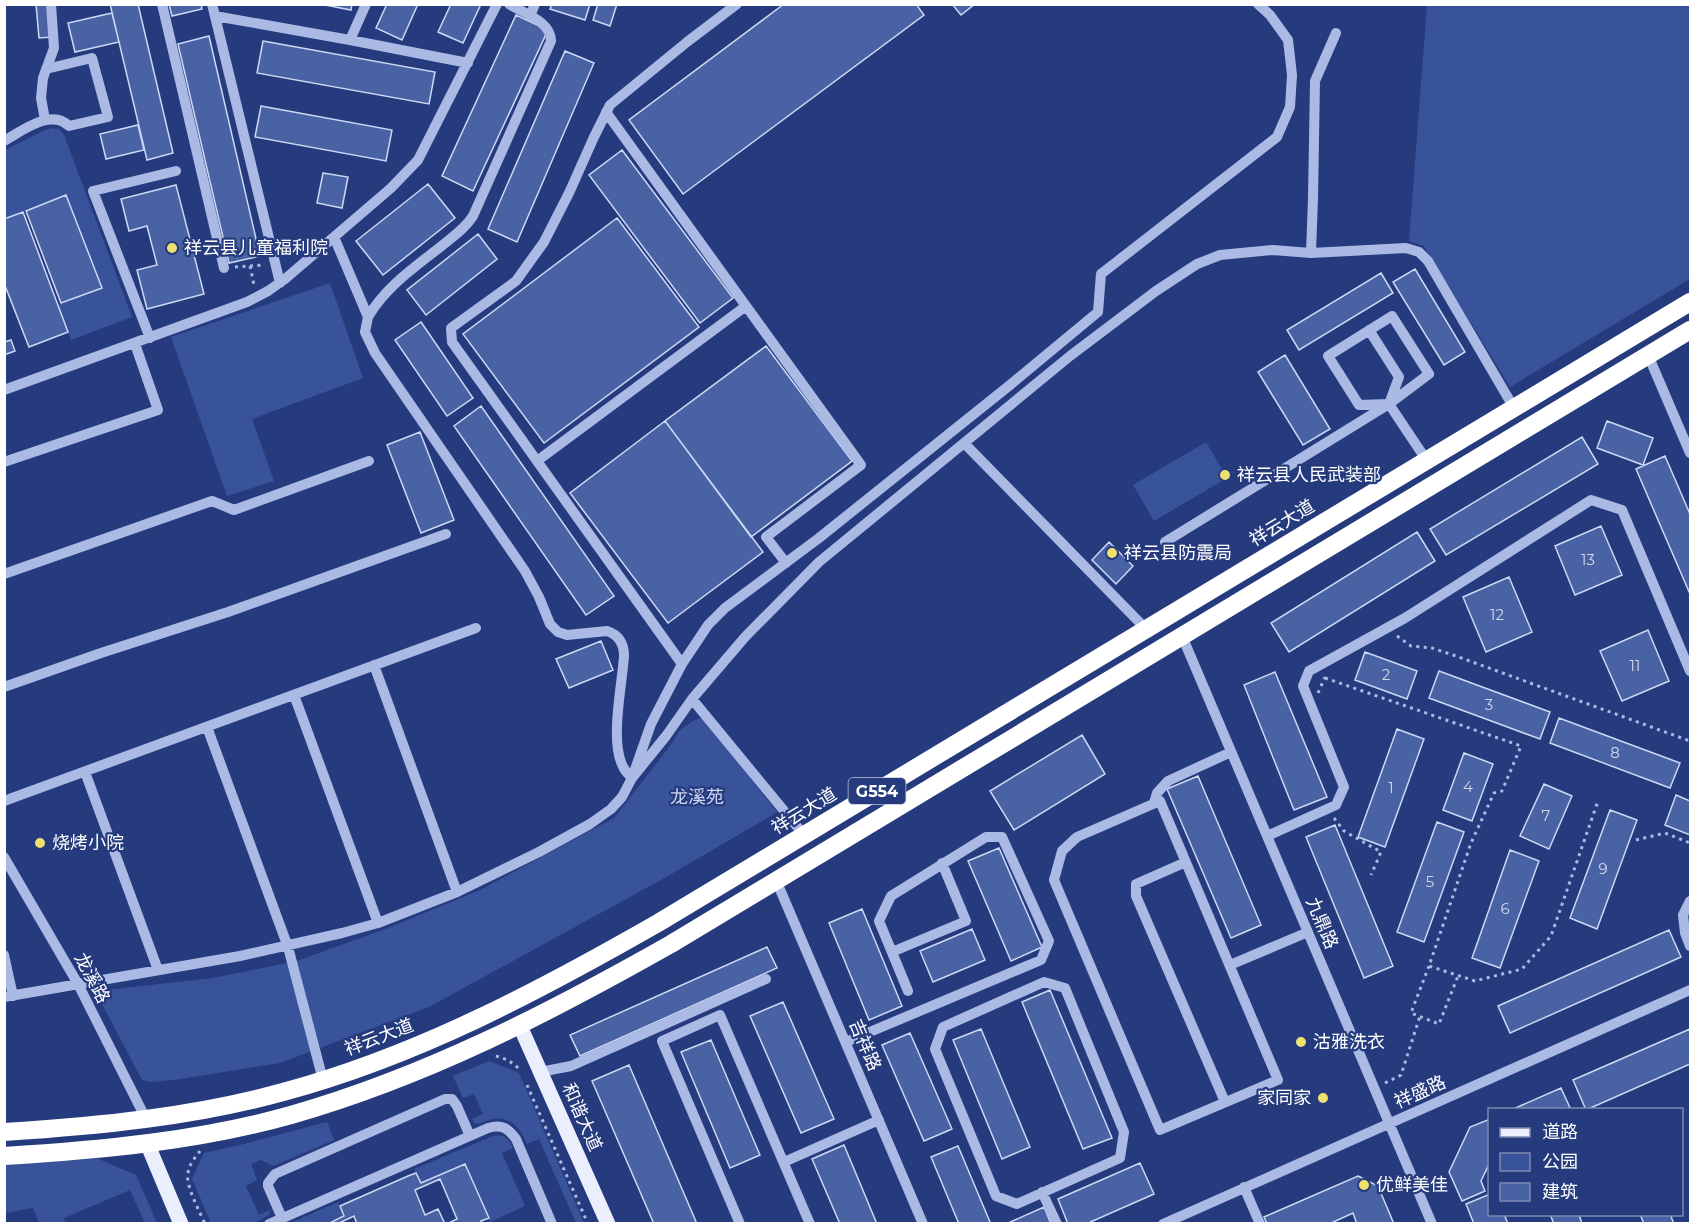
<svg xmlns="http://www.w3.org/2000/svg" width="1695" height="1228" viewBox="0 0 1695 1228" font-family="Montserrat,'Noto Sans SC',sans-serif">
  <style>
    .green { fill: #39539b }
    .building { fill: #4962a4; stroke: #cdd8f4; stroke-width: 1.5 }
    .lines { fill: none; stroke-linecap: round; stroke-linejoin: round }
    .path { stroke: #aabae5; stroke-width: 3; stroke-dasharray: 3 4.5; stroke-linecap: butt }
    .minor { stroke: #aabae5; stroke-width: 10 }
    .major { stroke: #ebeefd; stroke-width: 15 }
    .highway { stroke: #fff; stroke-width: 18 }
    .poi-dot { fill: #efe16f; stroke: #253b7d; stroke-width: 2 }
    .labels { text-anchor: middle; stroke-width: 4.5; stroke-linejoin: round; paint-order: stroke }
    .number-label { font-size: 15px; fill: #d2d8e8 }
    .shield { fill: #253b7d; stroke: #bec4d8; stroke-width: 1.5 }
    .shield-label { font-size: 16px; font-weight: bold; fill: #fff }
    .poi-label { font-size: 18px; fill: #fff; stroke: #253b7d; text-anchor: start }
    .street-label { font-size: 18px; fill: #fff; stroke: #253b7d }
    .park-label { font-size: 18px; fill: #cdd8f4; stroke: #253b7d }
  </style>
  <rect width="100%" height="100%" fill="#253b7d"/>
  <!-- green -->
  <path class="green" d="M1427,5H1690V279L1510,387L1424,246L1409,241Z
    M52,128L59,129L64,135L132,317L71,340L58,305L101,288L66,195L5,219V150L43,131Z
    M330,283L363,378L252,419L274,481L227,496L171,337Z
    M1206,442L1227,478L1154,521L1133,485Z
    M700,718L704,719L777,812L668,876L429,1007L280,1063L180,1079L152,1082L142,1080L102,1004L101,996L106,990L213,978L297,961L388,928L480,890L614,818L670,746L680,730L691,722Z
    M489,1061L519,1073L584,1223H576L539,1139L527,1144C521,1129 511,1116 493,1119C485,1120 482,1125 474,1123L472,1119L483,1114L474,1094L463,1098L453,1076Z
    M327,1122L334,1140L273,1166L261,1160L251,1164L257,1180L246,1186L259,1215L270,1210L269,1215L254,1223H211L192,1179L204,1153L244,1144Z
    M493,1136C504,1134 508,1138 513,1148L502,1153L525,1206L490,1222L465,1164L421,1183L414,1169Z
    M94,1157L136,1175L157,1223H145L130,1190L64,1218L66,1223H39L33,1208L5,1213V1158Z
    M338,1202L344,1216L328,1223L288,1224Z"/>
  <!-- building -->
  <path class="building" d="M36,4H49L52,37L39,38Z
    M110,4H138L173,153L147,160Z
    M169,4H201L202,9L172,16Z
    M320,4H352L351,10Z
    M387,4H418L402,40L376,28Z
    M451,4H481L463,43L438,32Z
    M552,4H590L585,20L550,9Z
    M598,4H617L610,26L593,20Z
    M784,4H916L924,15L683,194L629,120Z
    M952,4H975L961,15Z
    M112,13L119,42L75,52L68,23Z
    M516,15L548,30L473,191L442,176Z
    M209,36L260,256L229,263L178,44Z
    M263,41L435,72L429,104L257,73Z
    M565,51L594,63L517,242L488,229Z
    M261,106L392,130L386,161L255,137Z
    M138,125L144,150L106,159L100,134Z
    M622,150L733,298L700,323L589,175Z
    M323,173L348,177L342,208L317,203Z
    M428,184L455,218L383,275L356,241Z
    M176,185L204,294L147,309L137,270L157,265L147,226L129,231L121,199Z
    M66,195L102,288L61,303L26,211Z
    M23,212L68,332L29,347L4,283V219Z
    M617,218L699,327L544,443L463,334Z
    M478,234L497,259L426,315L407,290Z
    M1415,269L1465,352L1444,365L1393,282Z
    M1381,273L1393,293L1299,350L1287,330Z
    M421,322L473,398L447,416L395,340Z
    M11,340L15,351L4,355V342Z
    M766,346L852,461L751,537L665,421Z
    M1285,355L1330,429L1303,445L1258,372Z
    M481,406L614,596L586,615L454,426Z
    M665,421L763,552L668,623L570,493Z
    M1607,421L1653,438L1643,465L1597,448Z
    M420,432L454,520L421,533L387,445Z
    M1582,437L1598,464L1446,555L1430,529Z
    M1665,456L1690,514V594L1636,469Z
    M1601,526L1622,575L1575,595L1555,546Z
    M1417,532L1435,561L1289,652L1271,623Z
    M1109,542L1133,566L1116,584L1092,560Z
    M1509,577L1532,632L1486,652L1463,597Z
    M1648,630L1669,681L1622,701L1600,651Z
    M601,641L613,670L569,688L556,659Z
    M1365,652L1417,671L1407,699L1355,680Z
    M1439,671L1550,712L1540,739L1429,698Z
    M1275,672L1327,797L1294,810L1244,685Z
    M1559,718L1680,763L1670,788L1550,743Z
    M1397,729L1424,739L1385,847L1358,837Z
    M1082,735L1105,774L1014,830L990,791Z
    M1464,753L1493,764L1472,821L1443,810Z
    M1198,776L1261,925L1231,938L1167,789Z
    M1544,784L1572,796L1549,849L1520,836Z
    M1676,795L1690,801V835L1665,825Z
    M1610,810L1637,820L1597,929L1570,918Z
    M1437,822L1464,832L1424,942L1397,932Z
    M1335,825L1393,966L1364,978L1306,837Z
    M999,848L1042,947L1011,961L968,861Z
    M1510,850L1539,861L1500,968L1472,958Z
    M862,909L902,1006L869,1020L829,923Z
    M972,929L985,960L933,982L920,951Z
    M1669,930L1681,957L1510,1033L1498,1006Z
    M767,947L777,968L580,1056L570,1035Z
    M1050,990L1112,1138L1083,1149L1022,1002Z
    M783,1002L834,1119L801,1133L750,1016Z
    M981,1029L1030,1147L1002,1159L953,1040Z
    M1690,1029V1064L1586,1110L1573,1080Z
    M910,1033L952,1129L924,1141L882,1045Z
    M711,1040L760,1155L730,1168L681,1052Z
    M629,1065L697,1224H654L592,1081Z
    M1561,1088L1571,1110H1511Z
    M1490,1119V1162L1481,1181L1485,1191L1462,1201L1449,1172L1470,1127Z
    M844,1145L877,1224H840L812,1159Z
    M958,1146L990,1222L987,1224H959L931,1157Z
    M1140,1163L1154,1194L1086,1224H1068L1058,1199Z
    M465,1164L489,1218L481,1221L482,1224H447L457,1219L440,1179L415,1190L425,1215L438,1209L445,1224H357L354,1216L337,1224H328L344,1216L340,1206L408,1176L416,1173L421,1183Z
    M1358,1176L1378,1186L1394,1224H1357L1353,1213L1329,1224H1267L1264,1217Z
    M1490,1194V1214H1504L1508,1224H1474L1466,1204Z
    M1044,1207L1051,1224H1006Z
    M1550,1214H1579L1582,1224H1554Z
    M1640,1214H1670L1674,1224H1644Z"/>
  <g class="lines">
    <!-- path -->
    <path class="path" d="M250,266L254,285
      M235,267L265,265
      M1397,636L1411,646L1432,648L1453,655L1690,741
      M1325,678L1521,746L1502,791L1494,793L1471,843L1429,966L1475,981L1522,969L1551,936L1598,801
      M1318,693L1325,677
      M1334,818L1344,831L1381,852L1371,875
      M1636,840L1665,833L1690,843
      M1429,966L1411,1013L1439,1024L1458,976
      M496,1056L508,1060L521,1070
      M1385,1083L1401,1075L1420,1016
      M527,1085L588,1224
      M200,1151C195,1157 189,1165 188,1173C185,1185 200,1212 205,1224"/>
    <!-- minor -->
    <path class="minor" d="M162,4L224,268
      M212,4L280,283
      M215,16L350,40L468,63
      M530,16L535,4
      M350,40L366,4
      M45,120L41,98L43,78L54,48L51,4
      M4,141C22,131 51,108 69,126L108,117L92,58L46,69
      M334,237L368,317L365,332L375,353L525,571L539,597L550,624L558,632L567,635L607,631C619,635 624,644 624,656C622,685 611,736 621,762C623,769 627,773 632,778L651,724L682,664L708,625L725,608L819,538L1010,385L1098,312L1101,274L1277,137L1290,107L1292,75L1288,40L1270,15L1258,4
      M1311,253L1313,198L1315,81L1336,33
      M746,306L861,465L766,537L786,563
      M368,317C385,288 412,269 439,248C451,238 464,230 473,216L551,41C551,21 523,13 509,4
      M150,338L93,191L176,171
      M1648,355L1690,453
      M4,390L247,302L268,291L285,279L391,188L418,160L497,4
      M1389,404L1427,461
      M965,444L1146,629
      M537,461L746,306L606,112
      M4,462L158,410L135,344
      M1165,542L1389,404L1429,374L1392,316L1328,356L1359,405L1389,404L1399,377L1369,330
      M4,574L212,501L234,510L369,461
      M1182,636L1432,1224
      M682,664L452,342L451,328L516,281L544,242L569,193L594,137L610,105L687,42L737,4
      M374,665L457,892
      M4,687L101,653L228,612L446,534
      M294,695L378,923
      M692,699L804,835
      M207,727L288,947L323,1080
      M85,772L158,970
      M4,801L476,628
      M1160,801L1278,1080L1160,1130L1054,880L1062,851L1077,837Z
      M1154,803L1157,793L1168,781L1231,752
      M1267,836L1336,805L1344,787L1303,686L1309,671L1405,618L1591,500L1622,510L1690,671
      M4,857L78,984L146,1119
      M1186,862L1136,884V896L1225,1102
      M776,880L923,1224
      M1690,901L1683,915L1685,933L1690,946
      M892,952L966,921L942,863
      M4,955L13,996
      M1230,965L1308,932
      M1044,982L1065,988L1124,1132L1120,1158L1017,1204L996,1196L935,1049L943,1027Z
      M4,997L240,956L342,933L378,923L457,892L539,852L590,824L611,809L622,797L632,778L666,736L692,699L745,637L819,562L1070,356L1156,291L1197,264L1220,255L1273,250L1311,253L1406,248L1419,252L1428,261L1514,408
      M846,1042L1041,960L1049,941L1002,837H986L891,896L879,921L908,991
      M540,1072L571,1066L766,979
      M784,1162L879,1120
      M1244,1187L1260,1224
      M1042,1192L1057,1224
      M282,1218L268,1186V1183L275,1174L445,1099H452L457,1106L470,1136
      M269,1224L488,1128C502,1124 508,1128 516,1139L552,1224
      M740,1224L662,1041L720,1015L810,1224
      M1163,1224L1690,990"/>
    <!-- major -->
    <path class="major" d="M520,1026L608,1224
      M147,1143L181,1224"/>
    <!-- highway -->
    <path class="highway" d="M4,1132C98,1126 192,1117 283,1092C417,1056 539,991 658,923L1690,302
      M4,1156C101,1150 198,1141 291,1115C427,1076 549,1013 671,944L1690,330"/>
  </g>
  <!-- markers -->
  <g class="poi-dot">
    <circle cx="172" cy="248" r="6"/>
    <circle cx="1225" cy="475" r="6"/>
    <circle cx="1112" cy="553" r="6"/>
    <circle cx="40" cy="843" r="6"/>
    <circle cx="1301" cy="1042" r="6"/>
    <circle cx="1323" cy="1098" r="6"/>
    <circle cx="1364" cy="1185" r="6"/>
  </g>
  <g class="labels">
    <!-- number labels -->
    <g class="number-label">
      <text x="1588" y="565">13</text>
      <text x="1497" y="620">12</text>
      <text x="1635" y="671">11</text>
      <text x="1386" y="680">2</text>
      <text x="1489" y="710">3</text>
      <text x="1615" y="758">8</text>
      <text x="1468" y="792">4</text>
      <text x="1391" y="793">1</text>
      <text x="1546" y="821">7</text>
      <text x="1603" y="874">9</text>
      <text x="1430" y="887">5</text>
      <text x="1505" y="914">6</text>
    </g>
    <!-- shield labels -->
    <rect class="shield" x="848.5" y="778" width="57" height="26" rx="4.5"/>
    <g class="shield-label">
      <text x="877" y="797">G554</text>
    </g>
    <!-- poi labels -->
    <g class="poi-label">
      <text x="184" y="254">祥云县儿童福利院</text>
      <text x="1237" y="481">祥云县人民武装部</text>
      <text x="1124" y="559">祥云县防震局</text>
      <text x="52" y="849">烧烤小院</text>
      <text x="1313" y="1048">沽雅洗衣</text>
      <text x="1311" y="1104" text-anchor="end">家同家</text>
      <text x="1376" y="1191">优鲜美佳</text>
    </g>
    <!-- street labels -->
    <g class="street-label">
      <text transform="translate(1282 523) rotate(-31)" y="6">祥云大道</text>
      <text transform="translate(804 811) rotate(-31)" y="6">祥云大道</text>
      <text transform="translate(1322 923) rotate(67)" y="6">九鼎路</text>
      <text transform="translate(92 978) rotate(62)" y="6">龙溪路</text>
      <text transform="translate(379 1037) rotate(-21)" y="6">祥云大道</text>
      <text transform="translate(865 1045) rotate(67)" y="6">吉祥路</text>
      <text transform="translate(1420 1092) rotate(-24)" y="6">祥盛路</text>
      <text transform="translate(582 1117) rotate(66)" y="6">和谐大道</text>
    </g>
    <!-- park labels -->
    <g class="park-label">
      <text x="697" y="803">龙溪苑</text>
    </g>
  </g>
  <!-- border -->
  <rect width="1695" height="1228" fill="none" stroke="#ffffff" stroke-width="12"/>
  <!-- legend -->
  <rect x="1488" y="1108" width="195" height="108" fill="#253b7d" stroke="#7c89b1" stroke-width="1.5"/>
  <rect x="1500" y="1128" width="30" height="9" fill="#ebeefd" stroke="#7c89b1" stroke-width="1.5"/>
  <text x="1542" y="1138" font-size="18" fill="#ffffff">道路</text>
  <rect x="1500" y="1153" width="30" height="18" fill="#39539b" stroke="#7c89b1" stroke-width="1.5"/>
  <text x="1542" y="1168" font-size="18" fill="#ffffff">公园</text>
  <rect x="1500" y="1183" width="30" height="18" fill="#4962a4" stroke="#7c89b1" stroke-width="1.5"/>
  <text x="1542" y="1198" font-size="18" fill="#ffffff">建筑</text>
</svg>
